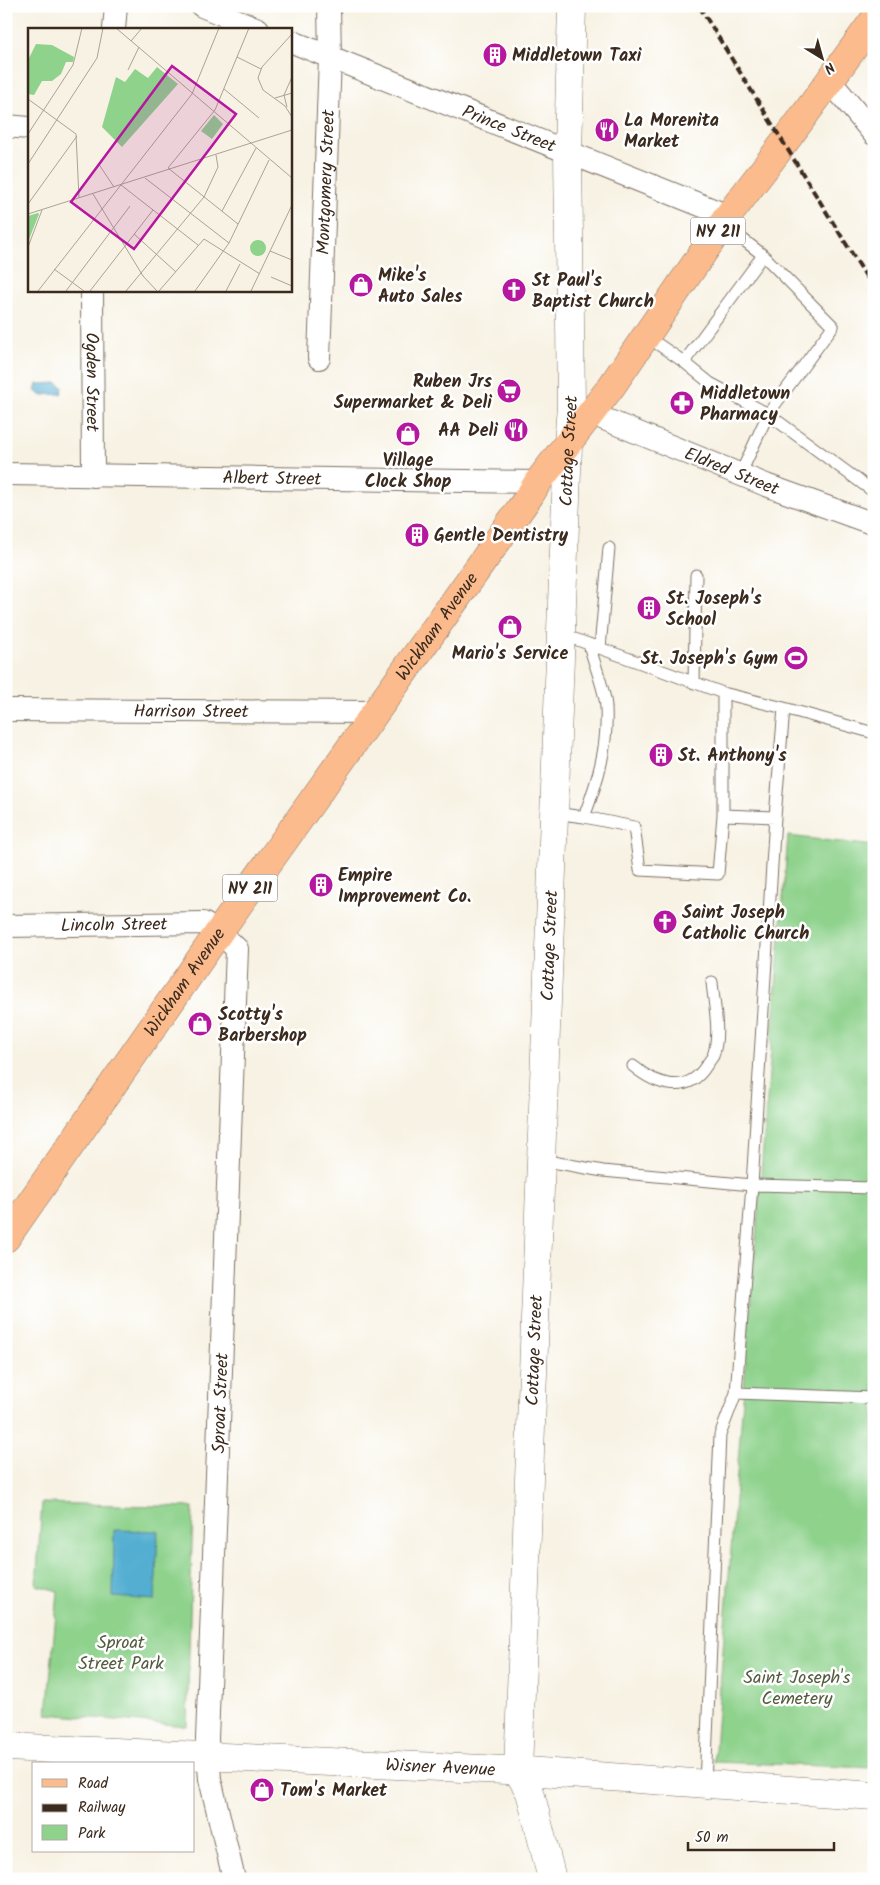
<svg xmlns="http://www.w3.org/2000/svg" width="880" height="1885" viewBox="0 0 880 1885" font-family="Kalam,sans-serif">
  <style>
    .green { fill: #8ed28c; stroke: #647e55 }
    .water { fill: #53aed1; stroke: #476c78 }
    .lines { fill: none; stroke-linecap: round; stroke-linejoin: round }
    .service-casing { stroke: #7d7063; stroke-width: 13 }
    .minor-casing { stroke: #7d7063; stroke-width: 24 }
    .tertiary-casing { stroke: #7d7063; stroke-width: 29 }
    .primary-casing { stroke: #7d7063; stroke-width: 29 }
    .service { stroke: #fff; stroke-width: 11 }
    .minor { stroke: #fff; stroke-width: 22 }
    .tertiary { stroke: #fff; stroke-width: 28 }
    .primary { stroke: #fbbb8d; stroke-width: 28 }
    .rail { stroke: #3b2a1e; stroke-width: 4; stroke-dasharray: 8 4; stroke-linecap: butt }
    .labels { text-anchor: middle; stroke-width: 5; stroke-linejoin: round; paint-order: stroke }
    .shield { fill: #fff; stroke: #766a62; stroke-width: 1 }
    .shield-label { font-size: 16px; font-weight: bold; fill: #3b2a1e }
    .poi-label { font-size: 18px; font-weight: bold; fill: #3b2a1e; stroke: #fff; text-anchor: start }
    .street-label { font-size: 18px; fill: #3b2a1e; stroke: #fff }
    .park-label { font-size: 18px; fill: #545c3f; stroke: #fff }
    .inset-road { fill: none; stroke: #aca294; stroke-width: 1 }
    .view { fill: #b5179e; fill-opacity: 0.15; stroke: #b5179e; stroke-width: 2.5 }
    .inset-edge { fill: none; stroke: #3b2a1e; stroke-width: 2.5 }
  </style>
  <rect width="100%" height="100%" fill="#fff"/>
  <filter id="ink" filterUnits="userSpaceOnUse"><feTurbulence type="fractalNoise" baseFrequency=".02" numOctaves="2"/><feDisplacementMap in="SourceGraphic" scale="10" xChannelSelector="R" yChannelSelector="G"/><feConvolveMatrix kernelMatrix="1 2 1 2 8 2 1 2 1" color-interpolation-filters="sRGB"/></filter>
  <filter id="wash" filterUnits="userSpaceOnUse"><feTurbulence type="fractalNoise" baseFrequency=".0096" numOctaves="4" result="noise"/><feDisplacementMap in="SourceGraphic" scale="20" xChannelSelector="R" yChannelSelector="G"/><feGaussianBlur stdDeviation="1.12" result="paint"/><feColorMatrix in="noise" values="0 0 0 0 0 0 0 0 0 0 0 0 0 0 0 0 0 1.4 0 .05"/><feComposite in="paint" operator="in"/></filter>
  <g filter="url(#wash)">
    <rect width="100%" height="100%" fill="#f7f2e3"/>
    <!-- green -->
    <path class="green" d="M788,836L874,846V1768L714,1762Z
      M42,1503L193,1507L187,1726L47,1714L58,1591L36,1585Z"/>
    <!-- water -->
    <path class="water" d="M57,383L63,387L61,394L41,395L35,391L37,384Z
      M114,1530L158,1531L155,1600L113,1597Z"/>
  </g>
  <g filter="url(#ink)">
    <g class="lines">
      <defs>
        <path id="service" d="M763,255L833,326L768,414L874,492
          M646,336L684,362L763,255L723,224
          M684,362L710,383L768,414L740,475
          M561,634L723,693
          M600,648L609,548
          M694,683L696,575
          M554,813L584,817L634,827L640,870L718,874L723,815V693L784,708L874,733
          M723,815L775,817
          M584,817C598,780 608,747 606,708C606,692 593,661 589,644
          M633,1066C656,1085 687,1096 706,1066C708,1063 711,1059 713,1056C721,1034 714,1005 712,982
          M541,1160L603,1171L752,1185L874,1188
          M736,1393L874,1398
          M705,1784L720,1435L736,1393L752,1185L775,817L784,708"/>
        <g id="minor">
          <path d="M202,6L258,29"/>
          <path d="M114,29L116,6"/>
          <path id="s1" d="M290,41L728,216"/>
          <path d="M830,81L874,134"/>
          <path d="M6,126L29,128"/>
          <path id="s2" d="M92,290L93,476"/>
          <path id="s3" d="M319,358L330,57L329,6"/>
          <path id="s4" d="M592,414L766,485L874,524"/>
          <path id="s5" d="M6,474L538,482"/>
          <path id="s6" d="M6,710L376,712"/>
          <path id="s7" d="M6,926L203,923L219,932L237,949L207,1739L210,1779L234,1879"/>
        </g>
        <g id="tertiary">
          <path id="s8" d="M6,1747L527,1771L874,1796"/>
          <path id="s9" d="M552,1879L530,1792L518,1771L568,445L571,406L568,151L572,6"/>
        </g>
        <g id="primary">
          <path id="s10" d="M6,1238L219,932L530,495L538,482L611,387L728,216L784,143L874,20"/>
        </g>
      </defs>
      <!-- service casing -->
      <use href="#service" class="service-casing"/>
      <!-- minor casing -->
      <use href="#minor" class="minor-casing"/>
      <!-- tertiary casing -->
      <use href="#tertiary" class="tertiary-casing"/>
      <!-- primary casing -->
      <use href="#primary" class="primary-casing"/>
      <!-- service -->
      <use href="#service" class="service"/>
      <!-- minor -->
      <use href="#minor" class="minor"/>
      <!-- tertiary -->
      <use href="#tertiary" class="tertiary"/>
      <!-- primary -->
      <use href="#primary" class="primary"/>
      <!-- rail -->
      <path class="rail" d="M699,6L874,289"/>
    </g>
  </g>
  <!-- icons -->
  <defs>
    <symbol id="building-disc" viewBox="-11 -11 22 22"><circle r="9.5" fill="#b5179e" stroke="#fff"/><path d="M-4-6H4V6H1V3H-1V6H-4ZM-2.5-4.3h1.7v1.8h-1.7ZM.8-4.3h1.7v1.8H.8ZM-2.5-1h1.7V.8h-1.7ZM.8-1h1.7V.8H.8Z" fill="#fff"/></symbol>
    <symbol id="restaurant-disc" viewBox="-11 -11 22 22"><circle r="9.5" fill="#b5179e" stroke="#fff"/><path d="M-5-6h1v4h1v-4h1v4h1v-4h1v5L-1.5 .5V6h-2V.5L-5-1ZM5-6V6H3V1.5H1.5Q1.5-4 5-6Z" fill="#fff"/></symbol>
    <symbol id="shop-disc" viewBox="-11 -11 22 22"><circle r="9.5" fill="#b5179e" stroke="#fff"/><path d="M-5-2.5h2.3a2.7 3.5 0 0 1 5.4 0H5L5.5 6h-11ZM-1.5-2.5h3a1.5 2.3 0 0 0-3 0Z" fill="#fff"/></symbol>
    <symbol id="church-disc" viewBox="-11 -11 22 22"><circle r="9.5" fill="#b5179e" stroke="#fff"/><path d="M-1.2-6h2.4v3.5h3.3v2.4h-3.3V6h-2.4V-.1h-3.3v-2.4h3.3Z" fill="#fff"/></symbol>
    <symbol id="supermarket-disc" viewBox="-11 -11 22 22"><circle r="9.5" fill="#b5179e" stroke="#fff"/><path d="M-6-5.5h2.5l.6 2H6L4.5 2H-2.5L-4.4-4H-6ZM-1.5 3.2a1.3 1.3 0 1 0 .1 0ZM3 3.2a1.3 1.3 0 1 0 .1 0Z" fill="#fff"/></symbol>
    <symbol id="pharmacy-disc" viewBox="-11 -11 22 22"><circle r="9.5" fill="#b5179e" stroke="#fff"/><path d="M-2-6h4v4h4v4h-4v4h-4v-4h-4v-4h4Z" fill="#fff"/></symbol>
    <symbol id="stadium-disc" viewBox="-11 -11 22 22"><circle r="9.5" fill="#b5179e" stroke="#fff"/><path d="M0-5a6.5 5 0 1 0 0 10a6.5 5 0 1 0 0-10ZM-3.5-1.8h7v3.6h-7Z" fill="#fff"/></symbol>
  </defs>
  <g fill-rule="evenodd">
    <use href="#building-disc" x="481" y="41" width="28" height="28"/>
    <use href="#restaurant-disc" x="593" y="116" width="28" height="28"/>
    <use href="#shop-disc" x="347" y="271" width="28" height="28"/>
    <use href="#church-disc" x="500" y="276" width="28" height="28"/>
    <use href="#supermarket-disc" x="495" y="377" width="28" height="28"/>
    <use href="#pharmacy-disc" x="668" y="389" width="28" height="28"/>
    <use href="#restaurant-disc" x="502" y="416" width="28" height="28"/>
    <use href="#shop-disc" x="394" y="420" width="28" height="28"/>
    <use href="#building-disc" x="403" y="521" width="28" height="28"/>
    <use href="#building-disc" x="635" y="594" width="28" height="28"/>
    <use href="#shop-disc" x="496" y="613" width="28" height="28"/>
    <use href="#stadium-disc" x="782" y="644" width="28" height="28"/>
    <use href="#building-disc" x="647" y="741" width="28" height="28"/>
    <use href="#building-disc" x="307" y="871" width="28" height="28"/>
    <use href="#church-disc" x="651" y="908" width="28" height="28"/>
    <use href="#shop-disc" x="186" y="1010" width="28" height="28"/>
    <use href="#shop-disc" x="248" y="1776" width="28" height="28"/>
  </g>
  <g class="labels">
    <!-- shield labels -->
    <g class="shield">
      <rect x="690.5" y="217.5" width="55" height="27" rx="4"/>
      <rect x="222.5" y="874.5" width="55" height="27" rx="4"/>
    </g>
    <g class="shield-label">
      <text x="718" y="237">NY 211</text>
      <text x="250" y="894">NY 211</text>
    </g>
    <!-- poi labels -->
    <g class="poi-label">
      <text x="512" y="61">Middletown Taxi</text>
      <text x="624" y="126">La Morenita<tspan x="624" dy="21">Market</tspan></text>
      <text x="378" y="281">Mike's<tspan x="378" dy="21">Auto Sales</tspan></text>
      <text x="532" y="286">St Paul's<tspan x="532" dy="21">Baptist Church</tspan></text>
      <text x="492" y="387" text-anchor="end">Ruben Jrs<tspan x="492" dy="21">Supermarket &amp; Deli</tspan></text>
      <text x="700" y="399">Middletown<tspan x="700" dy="21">Pharmacy</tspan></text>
      <text x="498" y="436" text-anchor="end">AA Deli</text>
      <text x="408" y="466" text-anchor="middle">Village<tspan x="408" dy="21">Clock Shop</tspan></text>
      <text x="434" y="541">Gentle Dentistry</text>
      <text x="666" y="604">St. Joseph's<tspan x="666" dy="21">School</tspan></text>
      <text x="510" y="659" text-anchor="middle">Mario's Service</text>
      <text x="778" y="664" text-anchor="end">St. Joseph's Gym</text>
      <text x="678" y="761">St. Anthony's</text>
      <text x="338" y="881">Empire<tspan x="338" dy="21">Improvement Co.</tspan></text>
      <text x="682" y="918">Saint Joseph<tspan x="682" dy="21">Catholic Church</tspan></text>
      <text x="218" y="1020">Scotty's<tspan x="218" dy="21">Barbershop</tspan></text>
      <text x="280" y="1796">Tom's Market</text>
    </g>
    <!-- street labels -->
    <g class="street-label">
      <text dy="6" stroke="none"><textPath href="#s1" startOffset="236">Prince Street</textPath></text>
      <text dy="6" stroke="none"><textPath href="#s3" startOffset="176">Montgomery Street</textPath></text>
      <text dy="6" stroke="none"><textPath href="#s2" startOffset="92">Ogden Street</textPath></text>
      <text dy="6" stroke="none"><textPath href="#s9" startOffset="1435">Cottage Street</textPath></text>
      <text dy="6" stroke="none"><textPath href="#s4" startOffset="151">Eldred Street</textPath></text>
      <text dy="6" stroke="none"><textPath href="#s5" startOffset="266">Albert Street</textPath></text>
      <text dy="6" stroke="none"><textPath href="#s10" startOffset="748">Wickham Avenue</textPath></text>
      <text dy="6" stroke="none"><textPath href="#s6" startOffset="185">Harrison Street</textPath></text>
      <text dy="6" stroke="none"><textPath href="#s7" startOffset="108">Lincoln Street</textPath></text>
      <text dy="6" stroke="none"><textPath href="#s9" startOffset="940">Cottage Street</textPath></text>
      <text dy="6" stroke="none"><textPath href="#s10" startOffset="312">Wickham Avenue</textPath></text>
      <text dy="6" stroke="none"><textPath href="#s9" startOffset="535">Cottage Street</textPath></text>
      <text transform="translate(220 1403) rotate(-88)" y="6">Sproat Street</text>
      <text dy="6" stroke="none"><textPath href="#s8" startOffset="435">Wisner Avenue</textPath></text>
    </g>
    <!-- park labels -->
    <g class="park-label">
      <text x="121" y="1648">Sproat<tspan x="121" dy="21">Street Park</tspan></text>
      <text x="797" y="1683">Saint Joseph's<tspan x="797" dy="21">Cemetery</tspan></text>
    </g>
  </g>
  <!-- overview -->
  <g transform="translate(28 28)">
    <rect width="264" height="264" fill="#f7f2e3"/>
    <path d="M8,16L24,17L46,29L45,34H38L33,46L24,53H14L6,67L0,66V32ZM129,39L150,56L94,119L74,99L88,49L97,54L107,41L120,50ZM186,87L195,96L184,111L173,103ZM10,185L11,186L0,214V188ZM222 220a8 8 0 1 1 16 0a8 8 0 1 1-16 0Z" fill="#8ed28c"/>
    <path class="inset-road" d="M88,0L264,150M264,6L234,39L230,50L235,62L257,78L264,89M103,13L114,0M209,29L233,41M100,42L111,19M196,61L231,90M247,70L264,65M0,71L48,106L51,170M259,79L256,67L264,49M0,106L45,37L54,0M70,135L86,159M0,136L69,30L75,0M117,150L201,215M93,157L170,217M65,166L115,248L129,263M0,176L49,108M194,183L228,120M0,186L264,102M210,196L140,140L187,82L221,0M106,206L148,244M0,219L14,182M242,223L264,232M26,241L56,263M243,249L264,258M10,263L164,66L191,0M38,263L102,178M62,263L125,182M98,263L176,169L190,139L188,127M131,263L176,211L232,246M167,263L201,215L241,132M198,263L212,236M223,263L264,177"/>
    <path class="view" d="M144,38L208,86L106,221L43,174Z"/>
    <rect width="264" height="264" class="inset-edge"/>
  </g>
  <!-- margin -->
  <rect width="880" height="1885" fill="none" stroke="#fff" stroke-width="25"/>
  <!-- legend -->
  <rect x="32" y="1762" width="162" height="90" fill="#ffffff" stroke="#b1aaa5"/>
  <rect x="42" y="1779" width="25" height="8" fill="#fbbb8d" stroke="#b1aaa5"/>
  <text x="78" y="1788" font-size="15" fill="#3b2a1e">Road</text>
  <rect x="42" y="1804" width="25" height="8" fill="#3b2a1e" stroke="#b1aaa5"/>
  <text x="78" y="1812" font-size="15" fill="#3b2a1e">Railway</text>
  <rect x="42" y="1825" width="25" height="15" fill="#8ed28c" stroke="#b1aaa5"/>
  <text x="78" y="1838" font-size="15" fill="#3b2a1e">Park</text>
  <!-- north arrow -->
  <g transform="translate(822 58) rotate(143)" stroke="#ffffff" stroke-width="4" paint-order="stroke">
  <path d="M0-4L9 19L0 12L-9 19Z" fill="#3b2a1e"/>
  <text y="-8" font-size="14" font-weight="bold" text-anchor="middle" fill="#3b2a1e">N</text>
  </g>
  <!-- scale -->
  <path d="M688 1842v8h146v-8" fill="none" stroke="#3b2a1e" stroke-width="2.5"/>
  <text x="695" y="1842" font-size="15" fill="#3b2a1e" stroke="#ffffff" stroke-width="4" paint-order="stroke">50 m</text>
</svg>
